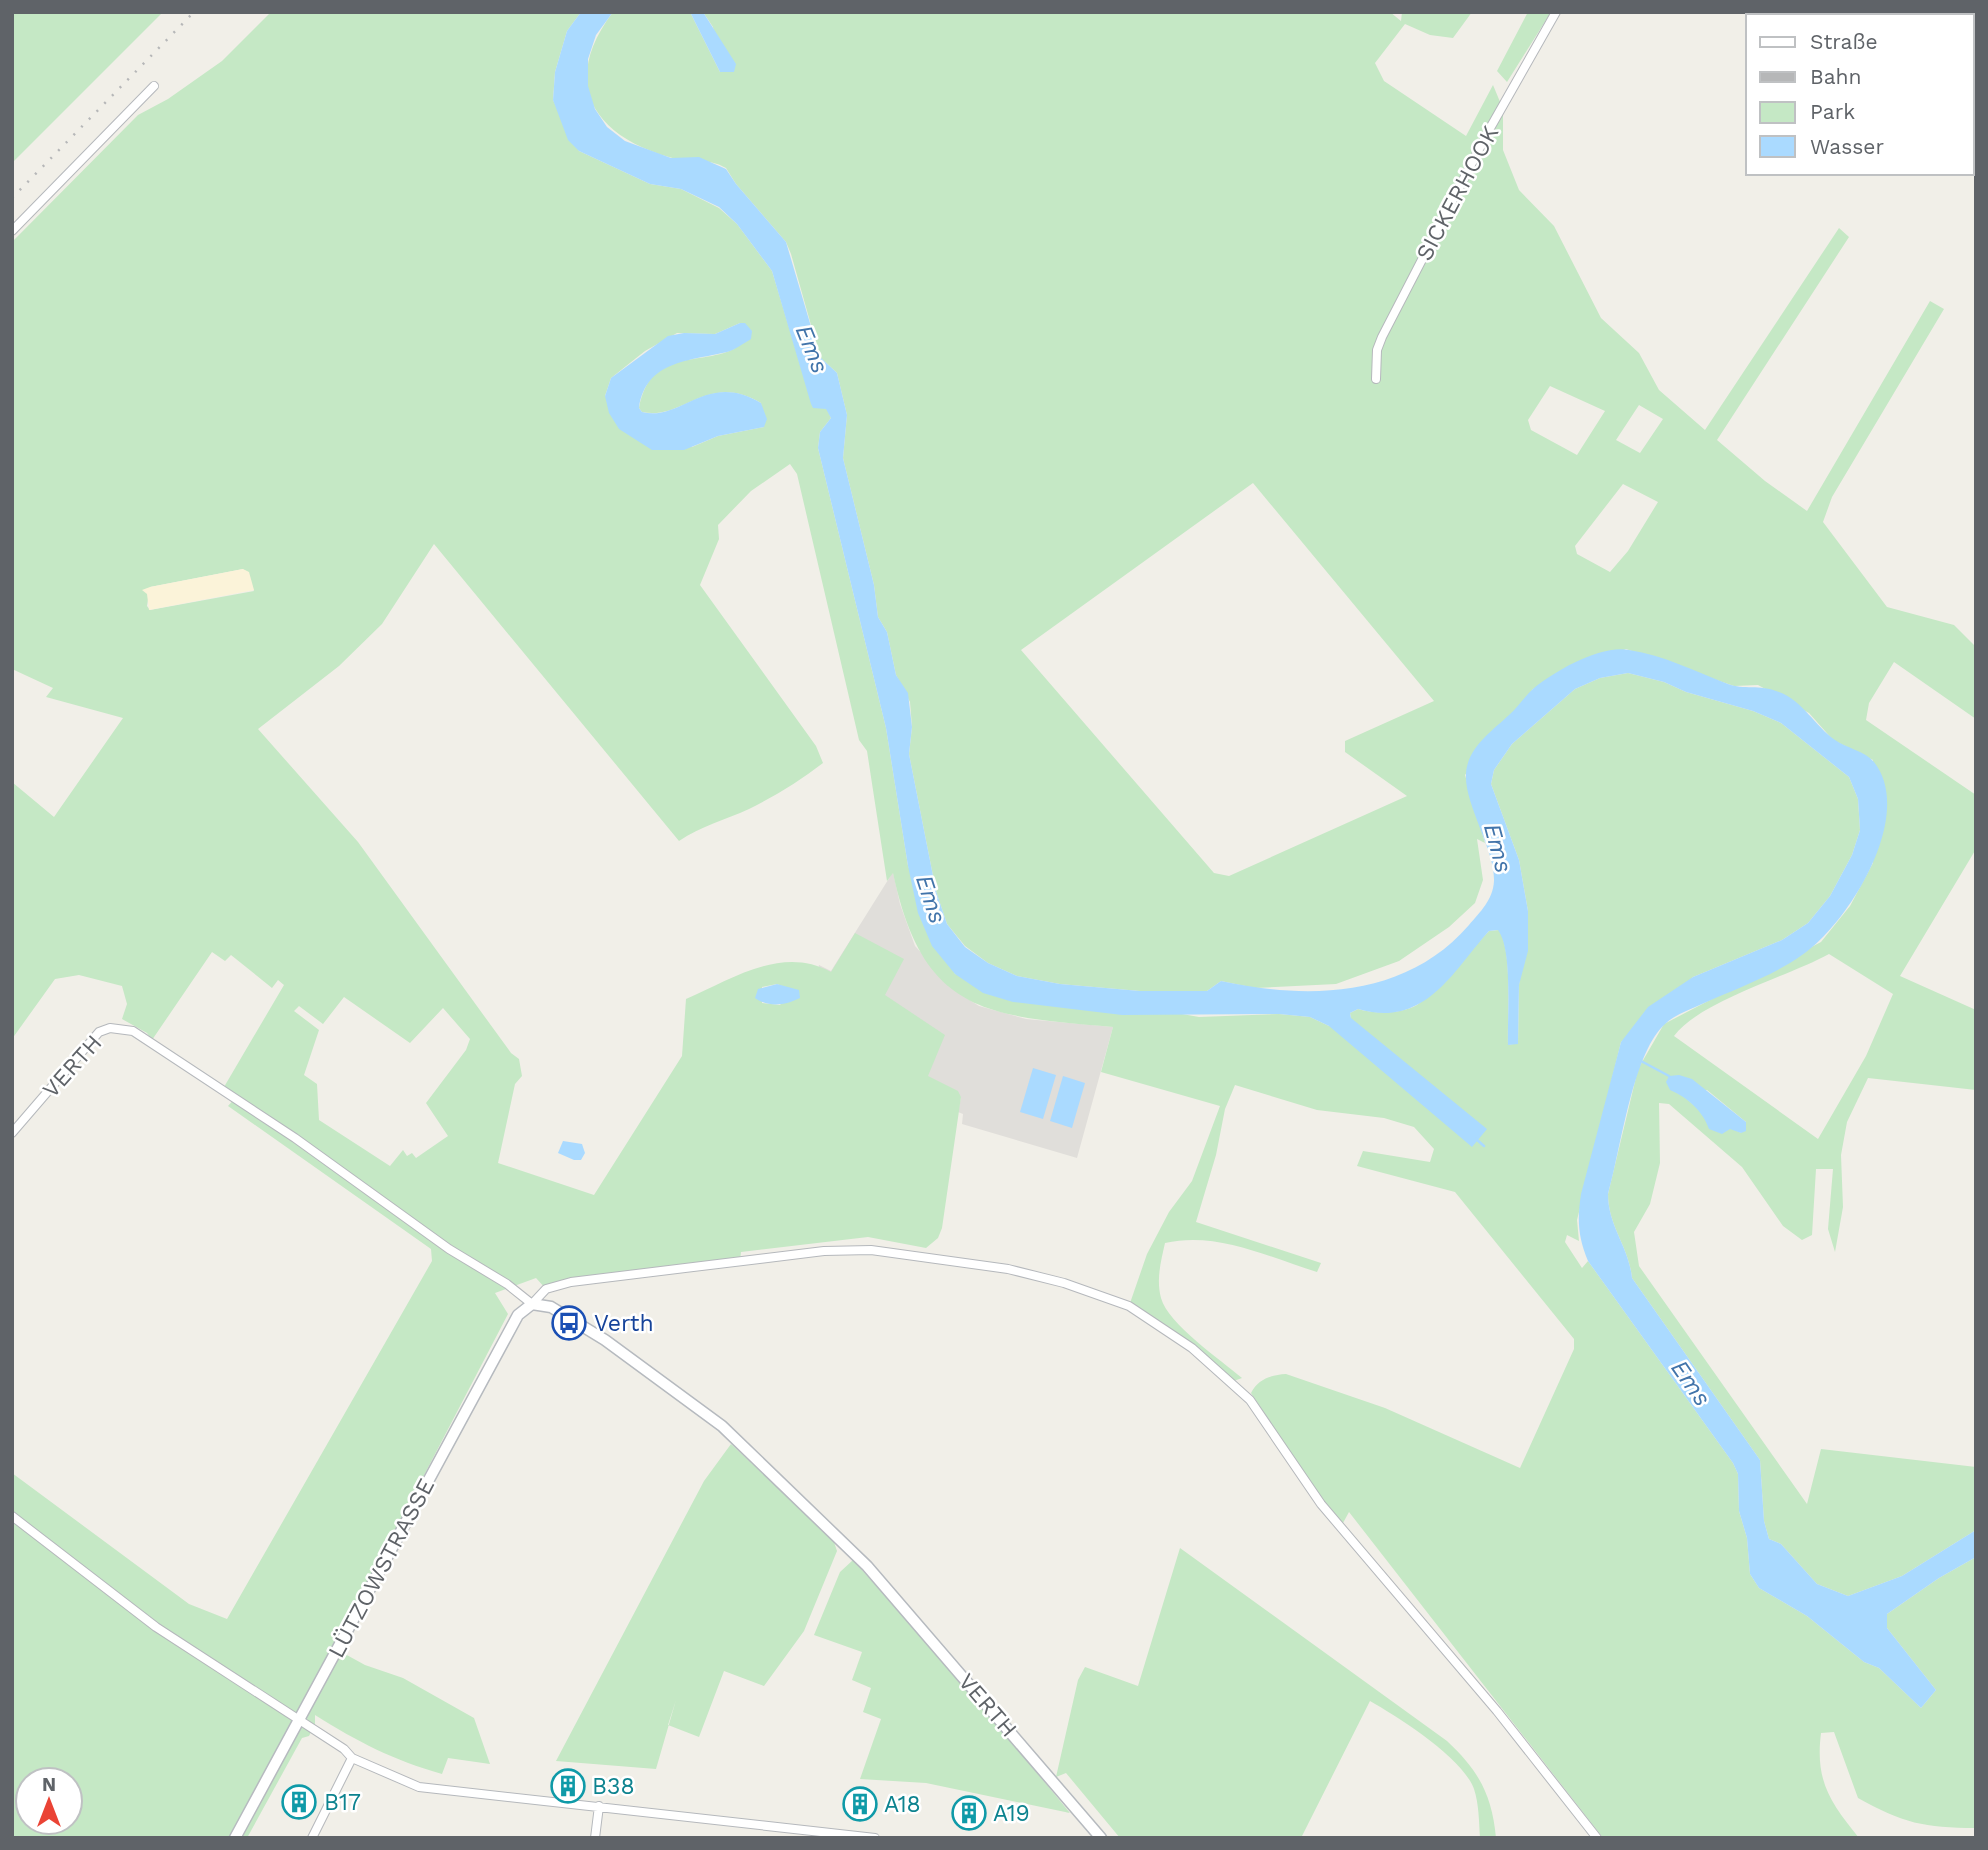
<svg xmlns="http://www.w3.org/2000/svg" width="1988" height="1850" viewBox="0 0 1988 1850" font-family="'Work Sans',sans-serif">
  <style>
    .industrial { fill: #e0deda }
    .green { fill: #c5e8c5; fill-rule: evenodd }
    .sand { fill: #fbf3d9 }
    .water { fill: #aadaff }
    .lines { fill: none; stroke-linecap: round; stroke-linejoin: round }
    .stream { stroke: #aadaff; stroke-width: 2.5 }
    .street-casing { stroke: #b5b8bc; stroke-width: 10 }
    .secondary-casing { stroke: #b6babf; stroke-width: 13 }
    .street { stroke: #fff; stroke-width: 8 }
    .secondary { stroke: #fff; stroke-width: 10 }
    .rail { stroke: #b6b7b8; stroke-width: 2.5; stroke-dasharray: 2 9; stroke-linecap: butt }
    .labels { text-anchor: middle; stroke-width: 5; stroke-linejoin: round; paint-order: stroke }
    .street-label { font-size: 23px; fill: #5f6368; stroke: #fff }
    .transit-label { font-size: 23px; fill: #164399; stroke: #fff; text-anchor: start }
    .culture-label { font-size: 23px; fill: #0d838f; stroke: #fff; text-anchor: start }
    .water-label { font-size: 24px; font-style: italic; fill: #4174aa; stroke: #fff }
  </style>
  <rect width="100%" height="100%" fill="#f1efe8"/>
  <!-- industrial -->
  <path class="industrial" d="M893,872L900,904L915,946L960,994L979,1006L1026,1019L1113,1027L1077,1158L962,1124L963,1114L958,1112L961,1097L876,1050L818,970L819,965L831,971Z"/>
  <!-- green -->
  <path class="green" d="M12,12H163L12,163Z
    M271,12H581L567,31L555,72L553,100L579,151L650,184L681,189L719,208L737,224L772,271L809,394L817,406L827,409L831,418L820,432L818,448L886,728L908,866L955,974L1199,1017L1279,1014L1310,1017L1329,1026L1351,1018L1350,1013L1358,1009C1374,1014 1402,1014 1417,1005C1434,994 1473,948 1489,931L1499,930C1513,951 1507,1017 1508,1045L1518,1043L1519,985L1528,911L1519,860L1491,784L1494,770L1512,744L1575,689L1600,678L1628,673L1664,682L1686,692L1753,711L1781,723L1849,777L1858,799L1860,830L1852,855L1830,896L1808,923L1782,940L1693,977L1621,1042L1577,1220L1579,1241L1567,1235L1565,1242L1582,1268L1588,1261L1733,1463L1738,1474L1739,1511L1747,1538L1750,1574L1759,1588L1807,1616L1864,1662L1879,1668L1921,1708L1936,1690L1887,1628V1614L1939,1578L1976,1557V1828C1924,1828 1903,1823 1858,1798L1834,1732L1821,1733C1815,1781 1830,1802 1859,1838H1603L1349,1512L1343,1523L1325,1504L1251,1393C1258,1379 1271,1375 1286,1374L1385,1408L1520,1468L1574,1349V1339L1455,1192L1357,1166L1363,1151L1430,1162L1434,1149L1414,1127L1384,1118L1317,1110L1235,1085L1225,1109L1216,1155L1196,1222L1321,1263L1317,1272C1268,1257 1217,1231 1165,1243C1161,1261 1156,1279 1161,1298C1168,1324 1221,1360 1242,1378L1231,1382L1129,1306L1147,1254L1169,1212L1192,1181L1220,1106L1101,1072L1113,1027C986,1016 923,1014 893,873L887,881L867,751L859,740L797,474L790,464L751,491L718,525L719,539L700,585L816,746L823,763C800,781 775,796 749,809C725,820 701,826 679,841L434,544L382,624L339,666L258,729L358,842L511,1053L519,1059L522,1076L515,1084L498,1163L594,1195L682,1056L686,999C732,979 782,945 831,972L855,933L904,959L885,995L945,1035L928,1076L958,1091L961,1097L942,1228L938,1238L926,1248L868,1237L741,1252L740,1261L546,1289L536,1278L495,1293L508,1314L334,1648L365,1665L403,1678L474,1718L490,1764L448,1758L442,1774C393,1760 358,1742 315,1715V1724L309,1736L302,1738L247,1838H12V1473L189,1604L227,1619L432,1261L431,1249L228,1106L237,1096L224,1087L284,985L278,980L272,988L231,955L225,961L212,952L152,1040L147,1033L122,1019L127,1004L122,986L79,975L55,979L12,1039V782L54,817L123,718L46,697L53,688L12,669V242L138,115L168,99L222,61ZM740,323L748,329L734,349C695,367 651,347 639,408L642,412C683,421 708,371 761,403L764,427L718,436L692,447L605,396L611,378L645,351L677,333L715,334ZM243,569L254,591L150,610L147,606L150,587ZM777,984L792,990L780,1005L762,1003V987ZM344,997L410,1043L443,1008L470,1039L466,1050L426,1103L448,1136L416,1158L412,1153L407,1156L403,1150L390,1166L319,1120L317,1084L304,1075L319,1030L294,1011L299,1006L323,1024ZM28,1780H70V1822H28Z
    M613,12H690L720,72L713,27L703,12H1390L1401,21L1402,12H1472L1453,38L1430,35L1405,24L1375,63L1384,81L1466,136L1493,85L1503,109V150L1519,190L1554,226L1601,318L1639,353L1659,390L1705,430L1839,228L1849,237L1717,440L1765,481L1807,511L1930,301L1944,309L1832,497L1823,522L1887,607L1954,625L1976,647V719L1894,662L1869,703L1866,720L1976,795V849L1900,976L1976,1010V1090L1868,1078L1847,1122L1841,1155L1843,1207L1835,1252L1828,1229L1833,1169H1816L1812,1235L1802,1240L1783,1226L1742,1167L1669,1104L1659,1103L1660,1163L1650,1204L1634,1232L1639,1266L1807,1504L1821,1449L1976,1467V1530L1902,1576L1848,1596L1817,1584L1781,1544L1769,1539L1764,1521L1760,1460L1632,1278C1629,1247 1608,1226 1608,1194L1638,1069L1664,1024L1821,942L1850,906L1873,863V760L1833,740L1809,713L1758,685L1734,686L1626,649L1533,689L1465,775L1485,843L1477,839L1483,880L1475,903L1449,927L1399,961L1336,984L1255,988L1221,981L1207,991H1140L1060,984L1017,976L988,963L965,946L947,924L936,891L909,754L912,727L910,702L896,675L887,632L878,617L874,585L843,458L847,415L837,373L820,357L791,254L786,242L736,184L726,168C707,157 688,163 669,157C590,134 561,81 613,12ZM1550,386L1605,411L1577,455L1531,430L1528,420ZM1639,405L1663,419L1640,453L1616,440ZM1253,483L1434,701L1345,741V752L1407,796L1229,876L1214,873L1021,650ZM1623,484L1658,502L1628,551L1610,572L1577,554L1575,546ZM1829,954L1893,994L1866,1056L1818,1139L1674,1036C1700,1001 1787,977 1829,954ZM1707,1090L1746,1122L1741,1133L1704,1114L1681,1094Z
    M1528,12H1551L1507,82L1497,71Z
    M1891,12H1976L1972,28V16H1896Z
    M731,1444L833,1539L837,1551L804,1631L764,1686L724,1671L699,1737L668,1725L676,1700L656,1769L556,1761L704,1481Z
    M1180,1548L1447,1741C1478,1770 1492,1794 1496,1838H1480C1479,1822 1479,1804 1474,1789C1463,1758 1398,1717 1370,1701L1301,1838H1120L1066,1773L1056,1777L1078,1680L1085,1667L1138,1686Z
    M853,1560L965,1685L1070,1813L926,1783L860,1779L881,1719L863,1712L871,1688L852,1680L862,1652L814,1635L840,1572Z"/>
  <!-- sand -->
  <path class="sand" d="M243,569L249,572L254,590L149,610L147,594L142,590L150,587Z"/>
  <!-- water -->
  <path class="water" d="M581,12H613L596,35L588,59V86L595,109L607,127L625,141L671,158L699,157L726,169L736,184L786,242L820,357L837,373L847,415L843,458L874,585L878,617L887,632L896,675L908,693L912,727L909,754L936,891L947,924L965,947L988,963L1017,976L1060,984L1140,991H1207L1221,981C1308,1000 1406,998 1469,925C1480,912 1493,900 1494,881C1495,850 1464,804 1466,774C1467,748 1492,731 1509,715C1518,707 1525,696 1534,688C1557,670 1600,645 1629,650C1664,655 1696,672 1728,684C1744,690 1759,684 1779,692C1803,701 1815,726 1835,740C1846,748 1865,751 1874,762C1916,815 1848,924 1802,955C1773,976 1735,989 1702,1004C1689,1010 1673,1015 1663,1026C1632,1057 1621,1149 1608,1194C1608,1226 1629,1247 1632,1278L1760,1460L1764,1521L1769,1539L1781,1544L1817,1584L1848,1596L1902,1576L1976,1530V1557L1939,1578L1887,1614V1628L1936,1690L1921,1708L1879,1668L1864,1662L1807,1616L1759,1588L1750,1574L1747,1538L1739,1511L1738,1474L1733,1463L1588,1261C1578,1237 1577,1220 1581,1194L1621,1042L1648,1007L1693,977L1782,940L1808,923L1830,896L1852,855L1860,830L1858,799L1849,777L1781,723L1753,711L1686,692L1664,682L1628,673L1600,678L1575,689L1512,744L1494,770L1491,784L1519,860L1528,911V951L1519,985L1518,1044L1508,1045C1507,1018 1513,950 1498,930L1489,931C1453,971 1425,1029 1358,1009L1350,1013L1351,1018L1487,1129L1472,1147L1329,1026L1310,1017L1279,1014L1122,1015L1013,1002L983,993L955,974L932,946L918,913L908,866L886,728L818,448L820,432L831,418L826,409L813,408L811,404L772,271L737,224L719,207L681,189L650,184L579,151L568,140L553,100L555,72L567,31Z
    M690,12H703L736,64L734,72H720Z
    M740,323H745L752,331L751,339C744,343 735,350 727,352C690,361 646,360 639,408L642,412C681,422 707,370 761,403L767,419L764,427L718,436L684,450H652L619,429L609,413L605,396L611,378L668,336L684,333L715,334Z
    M777,984L799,990L800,998C786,1005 769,1008 755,998L758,989Z
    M1033,1068L1056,1075L1043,1119L1020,1112Z
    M1679,1075L1692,1079L1746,1122V1131L1741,1133L1730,1129L1722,1134L1709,1129C1703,1111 1687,1097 1670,1090L1666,1082L1669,1076Z
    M1063,1076L1085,1083L1072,1128L1050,1121Z
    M563,1141L582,1144L585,1153L581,1160H574L558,1153Z"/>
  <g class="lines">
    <!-- stream -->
    <path class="stream" d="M1641,1061L1669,1076
      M1476,1139L1484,1146"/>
    <defs>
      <path id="street" d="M12,231L154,86
        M1376,379L1377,350L1382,337L1489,130L1556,12
        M12,1133L99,1032L110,1028L133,1031L295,1138L449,1249L507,1284L532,1304L546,1289L571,1282L824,1251L871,1250L1008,1269L1064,1283L1129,1306L1192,1348L1250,1400L1321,1504L1497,1711L1597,1838
        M12,1516L156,1627L344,1749L352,1758L419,1787L875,1838
        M312,1838L352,1758
        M595,1838L599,1806"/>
      <path id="secondary" d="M235,1838L518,1315L532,1304L551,1307L605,1340L722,1426L867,1566L1101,1838"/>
    </defs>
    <!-- street casing -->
    <use href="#street" class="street-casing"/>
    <!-- secondary casing -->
    <use href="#secondary" class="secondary-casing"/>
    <!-- street -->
    <use href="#street" class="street"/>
    <!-- secondary -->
    <use href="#secondary" class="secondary"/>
    <!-- rail -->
    <path class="rail" d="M12,198L194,12"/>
  </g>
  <!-- icons -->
  <defs>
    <symbol id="bus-ring" viewBox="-11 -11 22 22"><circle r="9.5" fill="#fff" stroke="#1a4fb4" stroke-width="1.5"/><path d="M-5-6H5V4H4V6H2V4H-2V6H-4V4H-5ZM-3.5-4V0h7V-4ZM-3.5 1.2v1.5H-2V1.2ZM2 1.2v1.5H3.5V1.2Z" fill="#1a4fb4"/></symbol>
    <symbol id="building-ring" viewBox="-11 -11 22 22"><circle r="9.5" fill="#fff" stroke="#0f9aa8" stroke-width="1.5"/><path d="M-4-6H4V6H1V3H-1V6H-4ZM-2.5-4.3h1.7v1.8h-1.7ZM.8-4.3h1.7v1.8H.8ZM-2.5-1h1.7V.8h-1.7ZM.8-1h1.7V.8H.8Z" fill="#0f9aa8"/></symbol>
  </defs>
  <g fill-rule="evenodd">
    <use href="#bus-ring" x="550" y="1304" width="38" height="38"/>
    <use href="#building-ring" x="549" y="1767" width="38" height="38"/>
    <use href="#building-ring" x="280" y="1783" width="38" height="38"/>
    <use href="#building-ring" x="841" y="1785" width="38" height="38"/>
    <use href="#building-ring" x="950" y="1794" width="38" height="38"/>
  </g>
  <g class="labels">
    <!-- street labels -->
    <g class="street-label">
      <text transform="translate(1457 193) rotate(-62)" y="8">SICKERHOOK</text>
      <text transform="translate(72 1066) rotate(-48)" y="8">VERTH</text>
      <text transform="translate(381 1568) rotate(-62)" y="8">LÜTZOWSTRASSE</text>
      <text transform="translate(988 1705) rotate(49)" y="8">VERTH</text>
    </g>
    <!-- transit labels -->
    <g class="transit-label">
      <text x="594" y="1331">Verth</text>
    </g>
    <!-- culture labels -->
    <g class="culture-label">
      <text x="592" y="1794">B38</text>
      <text x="324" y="1810">B17</text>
      <text x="884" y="1812">A18</text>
      <text x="993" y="1821">A19</text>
    </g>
    <!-- water labels -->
    <g class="water-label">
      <text transform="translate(812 349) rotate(68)" y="8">Ems</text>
      <text transform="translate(1498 848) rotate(75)" y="8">Ems</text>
      <text transform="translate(931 899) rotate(72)" y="8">Ems</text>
      <text transform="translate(1691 1383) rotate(55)" y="8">Ems</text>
    </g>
  </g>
  <!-- border -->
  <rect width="1988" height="1850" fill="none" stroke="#5f6368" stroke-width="28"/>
  <!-- legend -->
  <rect x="1746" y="14" width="228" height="161" fill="#ffffff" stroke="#bfc1c3" stroke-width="2"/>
  <rect x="1760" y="37" width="35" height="10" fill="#ffffff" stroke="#bfc1c3" stroke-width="2"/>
  <text x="1810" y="49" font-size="21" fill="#5f6368">Straße</text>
  <rect x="1760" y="72" width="35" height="10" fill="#b6b7b8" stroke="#bfc1c3" stroke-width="2"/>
  <text x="1810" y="84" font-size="21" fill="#5f6368">Bahn</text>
  <rect x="1760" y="102" width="35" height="21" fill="#c5e8c5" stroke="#bfc1c3" stroke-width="2"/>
  <text x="1810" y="119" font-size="21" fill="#5f6368">Park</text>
  <rect x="1760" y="136" width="35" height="21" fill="#aadaff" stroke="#bfc1c3" stroke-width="2"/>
  <text x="1810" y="154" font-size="21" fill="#5f6368">Wasser</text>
  <!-- north arrow -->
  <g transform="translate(49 1801)"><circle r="33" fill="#ffffff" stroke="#bfc1c3" stroke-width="2"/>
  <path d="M0-5L12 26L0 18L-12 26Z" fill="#ea4335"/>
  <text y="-10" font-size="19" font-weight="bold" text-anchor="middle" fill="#5f6368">N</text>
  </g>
</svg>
